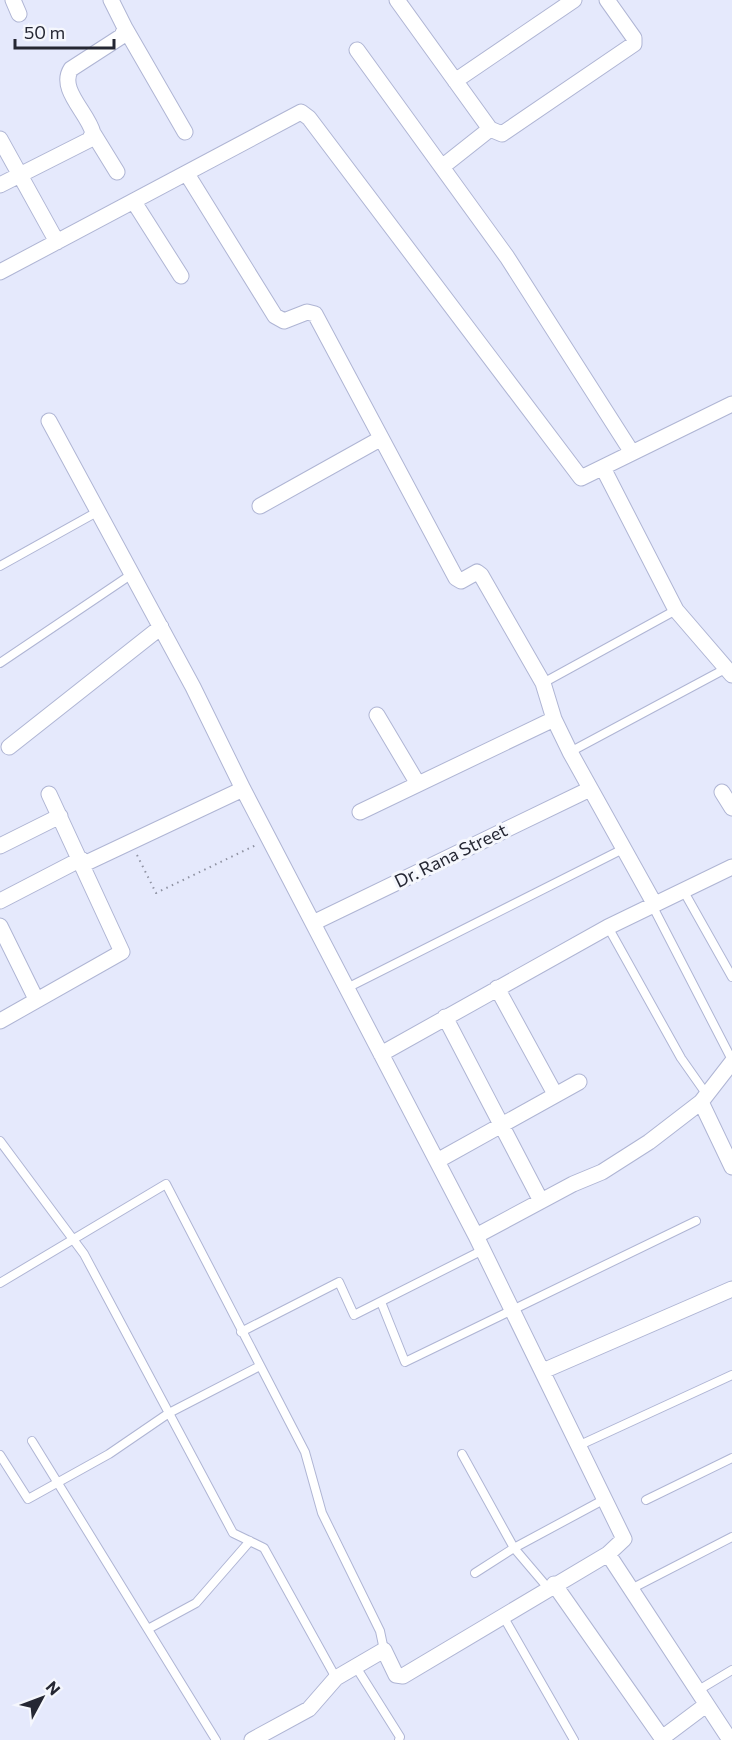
<svg xmlns="http://www.w3.org/2000/svg" width="732" height="1740" viewBox="0 0 732 1740" font-family="Commissioner,sans-serif">
  <style>
    .lines { fill: none; stroke-linecap: round; stroke-linejoin: round }
    .service-casing { stroke: #afb5d4; stroke-width: 10 }
    .minor-casing { stroke: #afb5d4; stroke-width: 17 }
    .path { stroke: #9093a3; stroke-width: 2; stroke-dasharray: 1.5 4.5; stroke-linecap: butt }
    .service { stroke: #fff; stroke-width: 8 }
    .minor { stroke: #fff; stroke-width: 15 }
    .labels { text-anchor: middle; stroke-width: 6; stroke-linejoin: round; paint-order: stroke }
    .street-label { font-size: 18px; fill: #252733; stroke: #f5f7fd }
  </style>
  <rect width="100%" height="100%" fill="#e5e9fc"/>
  <g class="lines">
    <defs>
      <path id="service" d="M0,566L97,512
        M0,663L132,574
        M543,683L676,610
        M570,752L725,669
        M683,890L732,977
        M652,905L732,1060
        M608,927L681,1058L707,1095
        M347,988L625,848
        M0,1141L84,1254L233,1533L264,1548L336,1678
        M0,1283L166,1184L305,1452L322,1513L380,1631L384,1650
        M381,1302L405,1362L696,1221
        M241,1332L339,1282L354,1315L483,1250
        M32,1441L216,1740
        M580,1445L732,1375
        M462,1454L514,1548L548,1588
        M0,1455L28,1499L109,1454L169,1413L260,1366
        M646,1500L732,1458
        M475,1573L514,1548L605,1499
        M631,1589L732,1537
        M503,1616L574,1740
        M148,1629L196,1603L250,1541
        M356,1667L400,1737L399,1740
        M697,1691L732,1670"/>
      <path id="minor" d="M13,0L19,14
        M397,0L490,129L502,134L634,44V38L607,0
        M125,28L185,132
        M357,50L507,257L631,451
        M455,81L574,0
        M93,133L117,172
        M0,139L57,242
        M442,167L490,129
        M187,174L275,316L284,321L307,312L315,314L456,578L461,581L477,572L481,575L543,683L554,719L570,752L654,903
        M0,185L89,140L93,133C88,113 58,89 71,69L122,36L125,28L111,0
        M134,202L181,276
        M0,272L301,112L309,118L581,478L732,404
        M49,421L193,687L243,789L476,1236L624,1539L608,1554L403,1676L396,1675L384,1650L336,1678L309,1709L252,1740
        M603,468L676,610L732,675
        M260,506L380,439
        M377,715L418,784
        M9,747L161,627
        M722,792L732,808
        M360,812L554,719
        M0,846L60,816
        M84,864L243,789
        M0,901L81,859
        M313,923L590,789
        M0,926L36,999
        M497,988L555,1094
        M445,1017L541,1201
        M0,1021L122,952L49,794
        M381,1054L608,927L732,867
        M701,1102L732,1167
        M437,1161L579,1082
        M476,1236L573,1184L602,1172L649,1142L701,1102L732,1062
        M543,1371L732,1289
        M608,1554L730,1740
        M554,1584L662,1738L706,1705"/>
    </defs>
    <!-- service casing -->
    <use href="#service" class="service-casing"/>
    <!-- minor casing -->
    <use href="#minor" class="minor-casing"/>
    <!-- path -->
    <path class="path" d="M137,855L156,893L256,845"/>
    <!-- service -->
    <use href="#service" class="service"/>
    <!-- minor -->
    <use href="#minor" class="minor"/>
  </g>
  <g class="labels">
    <!-- street labels -->
    <g class="street-label">
      <text transform="translate(451 856) rotate(-26)" y="6">Dr. Rana Street</text>
    </g>
  </g>
  <!-- north arrow -->
  <g transform="translate(42 1698) rotate(49)" stroke="#f5f7fd" stroke-width="4.5" paint-order="stroke">
  <path d="M0-4.5L10 22L0 15L-10 22Z" fill="#252733"/>
  <text y="-9" font-size="16" font-weight="bold" text-anchor="middle" fill="#252733">N</text>
  </g>
  <!-- scale -->
  <path d="M15 39v9h99v-9" fill="none" stroke="#252733" stroke-width="3"/>
  <text x="24" y="39" font-size="18" fill="#252733" stroke="#f5f7fd" stroke-width="4.5" paint-order="stroke">50 m</text>
</svg>
